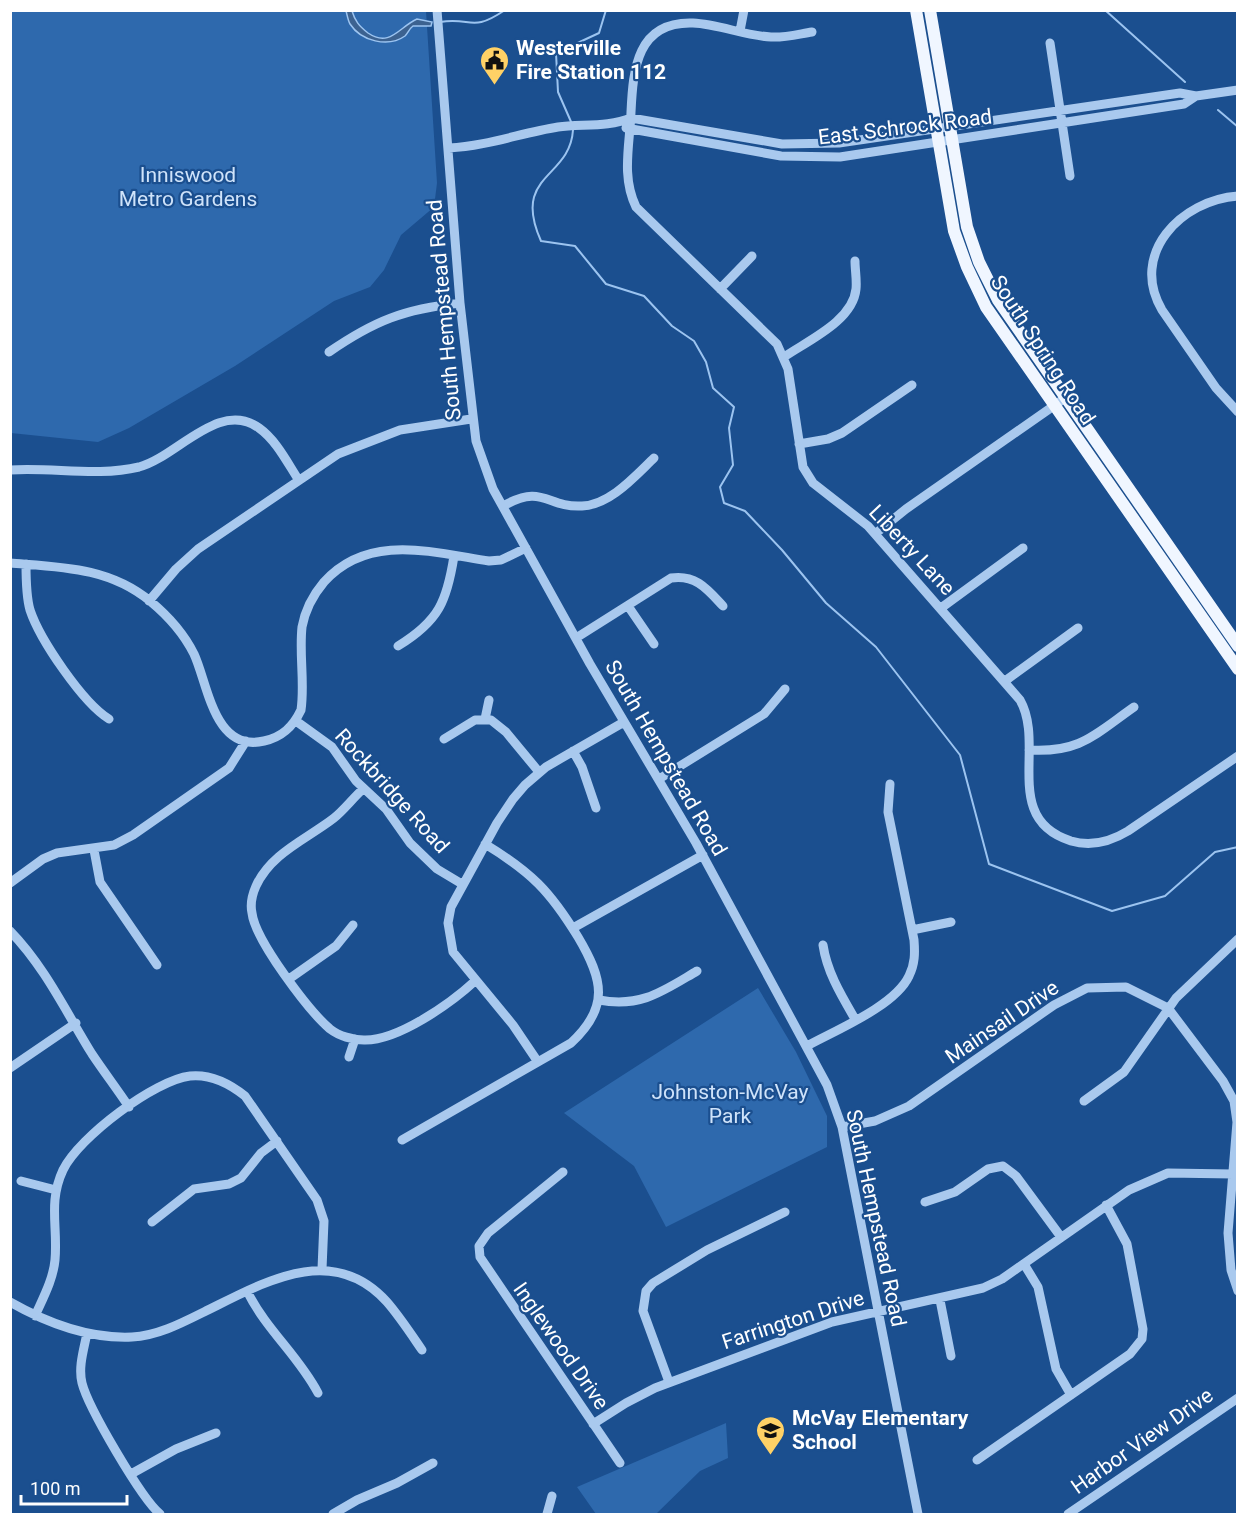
<svg xmlns="http://www.w3.org/2000/svg" width="1248" height="1525" viewBox="0 0 1248 1525" font-family="Roboto,sans-serif">
  <style>
    .green { fill: #2e69ad }
    .water { fill: #3c6290; stroke: #9cc4f0; stroke-width: 1.5 }
    .lines { fill: none; stroke-linecap: round; stroke-linejoin: round }
    .stream { stroke: #9cc4f0; stroke-width: 2 }
    .minor { stroke: #a9c9ee; stroke-width: 9 }
    .major { stroke: #f0f6ff; stroke-width: 12 }
    .labels { text-anchor: middle; stroke-width: 4.5; stroke-linejoin: round; paint-order: stroke }
    .poi-label { font-size: 21px; font-weight: bold; fill: #fff; stroke: #1b4f8f; text-anchor: start }
    .street-label { font-size: 21px; fill: #fff; stroke: #1b4f8f }
    .park-label { font-size: 21px; fill: #cfe3fa; stroke: #1b4f8f }
  </style>
  <rect width="100%" height="100%" fill="#1b4f8f"/>
  <!-- green -->
  <path class="green" d="M11,11H426L437,183L434,207L401,235L384,270L370,287L334,301L235,366L129,428L98,442L11,433Z
    M758,988L796,1052L827,1116V1147L666,1227L634,1166L564,1113Z
    M726,1423L728,1458L700,1471L656,1514H596L577,1487Z"/>
  <!-- water -->
  <path class="water" d="M346,11H352C355,21 359,26 368,33C390,48 399,27 417,19L432,22L431,26H413C409,29 408,33 405,36C388,48 361,41 350,24C348,21 347,14 346,11Z"/>
  <g class="lines">
    <!-- stream -->
    <path class="stream" d="M1105,10L1185,82
      M440,22C473,17 471,33 505,10
      M1218,110L1238,127
      M572,124L558,92L556,53L599,33L606,10
      M573,130C570,179 511,174 541,241L575,246L606,284L644,296L672,326L694,341L706,362L713,388L734,407L729,428L733,465L720,487L724,503L745,511L782,550L826,603L876,647L960,755L989,864L1112,911L1165,896L1215,852L1238,847"/>
    <!-- minor -->
    <path class="minor" d="M437,10L460,303L476,441L493,489L590,664L696,843L827,1085L842,1127L918,1514
      M740,31L744,10
      M812,32C799,34 784,38 771,37C745,36 719,24 693,23C637,21 633,69 631,112C630,144 621,176 636,207L777,344L788,369L803,467L813,483L868,526L1020,700C1046,745 1001,819 1071,841C1092,847 1110,842 1128,831L1238,756
      M1050,43L1070,176
      M626,128L781,156L840,157L1184,104L1196,96
      M449,148C487,146 521,133 558,127C582,124 609,127 631,118L782,144L839,143L1180,93L1196,96L1238,90
      M1238,196C1181,200 1129,254 1162,310L1216,388L1238,412
      M720,289L752,256
      M329,352C374,321 404,309 460,303
      M784,357C807,341 853,321 856,289C857,280 855,270 855,261
      M799,444L828,439L842,433L912,385
      M10,470C53,467 97,477 139,467C177,457 219,399 259,428C276,440 287,462 298,479
      M503,506C544,483 546,508 582,506C610,505 635,476 654,458
      M875,534L906,509L1065,398
      M10,563C60,567 109,567 150,601C167,615 184,634 194,654C208,684 214,753 264,741C282,737 293,727 301,710C305,683 299,655 302,627C305,611 313,595 324,582C368,533 431,552 489,561L501,560L526,548
      M26,564C26,578 26,596 30,610C40,640 83,703 109,719
      M149,601L176,569L198,549L338,454L400,430L471,419
      M628,606L654,644
      M941,608L1023,548
      M576,638L671,578C696,574 708,590 723,606
      M398,646C439,621 447,601 454,556
      M1005,681L1078,628
      M485,719L489,700
      M296,721L332,747L356,781L386,809L410,843L437,869L462,884
      M444,739L475,720H491L506,732L539,772
      M1029,750C1080,753 1094,735 1134,707
      M573,751L582,767L596,808
      M659,779L764,714L785,689
      M363,789C353,798 344,810 334,818C307,839 271,853 256,886C252,895 250,904 252,913C255,940 309,1011 330,1029C339,1036 353,1040 364,1040C398,1041 451,1003 475,981
      M94,850L100,882L157,965
      M10,883L43,859L57,853L114,845L133,835L229,768L246,741
      M573,928L703,855
      M912,930L951,922
      M10,931C45,967 66,1012 92,1054C104,1072 117,1089 129,1107
      M823,945C827,972 841,995 855,1019
      M289,979L336,946L353,925
      M599,1000C641,1008 663,991 697,971
      M807,1046C836,1030 895,1006 909,976C915,964 915,953 914,940L888,812L890,784
      M349,1057L355,1039
      M538,1062L513,1025L453,952L448,923L451,907L497,823L513,799L525,785L546,767L624,722
      M10,1068L76,1023
      M1084,1101L1124,1072L1176,998L1238,939
      M842,1127L875,1121L909,1106L1054,1005L1087,988L1126,987L1168,1008L1223,1081L1234,1101L1237,1122L1228,1233L1231,1270L1238,1291
      M402,1140L571,1043C610,1007 603,979 578,937C550,891 531,872 485,844
      M563,1172L488,1233L479,1246L480,1257L620,1463
      M21,1181L56,1190
      M925,1202L955,1192L988,1169L1003,1166L1016,1176L1061,1237
      M152,1222L194,1189L229,1184L241,1178L261,1153L277,1141
      M1024,1264L1038,1287L1056,1369L1071,1395
      M247,1291C267,1331 298,1355 318,1393
      M940,1300L951,1356
      M10,1302C47,1323 88,1339 132,1337C157,1336 182,1323 204,1312C263,1283 332,1241 387,1302C400,1317 411,1334 422,1350
      M35,1316C43,1298 53,1280 55,1260C58,1227 48,1202 63,1170C79,1137 155,1080 190,1076C210,1074 230,1084 245,1096L317,1200L324,1221L322,1269
      M87,1333C84,1349 78,1367 82,1383C88,1407 141,1498 160,1514
      M669,1382L643,1311L646,1291L653,1283L707,1250L785,1212
      M593,1424L626,1403L655,1388L832,1322L983,1288L1002,1279L1129,1190L1168,1173L1233,1174
      M977,1460L1130,1354L1142,1339L1143,1329L1127,1244L1106,1205
      M131,1474L176,1449L216,1433
      M333,1514L357,1500L397,1483L433,1463
      M547,1514L552,1496
      M1068,1514L1238,1398"/>
    <!-- major -->
    <path class="major" d="M916,10L954,231L967,267L986,307L1238,669
      M930,10L967,227L979,262L998,300L1238,646"/>
  </g>
  <!-- icons -->
  <defs>
    <symbol id="civic-pin" viewBox="-11 -11 22 30"><path d="M0 17L-7.5 6A9.5 9.5 0 1 1 7.5 6Z" fill="#ffd166" stroke="#1b4f8f"/><path d="M-.6-6.5H3V-4.5H.6V-3L4-1V1h2V6H-6V1h2V-1L-.6-3ZM-1.2 2.5V6h2.4V2.5Z" fill="#111"/></symbol>
    <symbol id="school-pin" viewBox="-11 -11 22 30"><path d="M0 17L-7.5 6A9.5 9.5 0 1 1 7.5 6Z" fill="#ffd166" stroke="#1b4f8f"/><path d="M0-5L7-2L0 1L-7-2ZM-4 1L0 2.5L4 1V4Q0 6-4 4Z" fill="#111"/></symbol>
  </defs>
  <g fill-rule="evenodd">
    <use href="#civic-pin" x="478" y="44" width="33" height="45"/>
    <use href="#school-pin" x="754" y="1414" width="33" height="45"/>
  </g>
  <g class="labels">
    <!-- poi labels -->
    <g class="poi-label">
      <text x="516" y="55">Westerville<tspan x="516" dy="24">Fire Station 112</tspan></text>
      <text x="792" y="1425">McVay Elementary<tspan x="792" dy="24">School</tspan></text>
    </g>
    <!-- street labels -->
    <g class="street-label">
      <text transform="translate(905 127) rotate(-7)" y="7">East Schrock Road</text>
      <text transform="translate(444 310) rotate(-95)" y="7">South Hempstead Road</text>
      <text transform="translate(1043 350) rotate(57)" y="7">South Spring Road</text>
      <text transform="translate(912 550) rotate(47)" y="7">Liberty Lane</text>
      <text transform="translate(666 758) rotate(60)" y="7">South Hempstead Road</text>
      <text transform="translate(392 791) rotate(48)" y="7">Rockbridge Road</text>
      <text transform="translate(1002 1022) rotate(-34)" y="7">Mainsail Drive</text>
      <text transform="translate(876 1218) rotate(78)" y="7">South Hempstead Road</text>
      <text transform="translate(793 1320) rotate(-18)" y="7">Farrington Drive</text>
      <text transform="translate(561 1346) rotate(55)" y="7">Inglewood Drive</text>
      <text transform="translate(1142 1441) rotate(-35)" y="7">Harbor View Drive</text>
    </g>
    <!-- park labels -->
    <g class="park-label">
      <text x="188" y="182">Inniswood<tspan x="188" dy="24">Metro Gardens</tspan></text>
      <text x="730" y="1099">Johnston-McVay<tspan x="730" dy="24">Park</tspan></text>
    </g>
  </g>
  <!-- border -->
  <rect width="1248" height="1525" fill="none" stroke="#ffffff" stroke-width="24"/>
  <!-- scale -->
  <path d="M21 1495v9h106v-9" fill="none" stroke="#ffffff" stroke-width="3"/>
  <text x="30" y="1495" font-size="18" fill="#ffffff" stroke="#1b4f8f" stroke-width="4.5" paint-order="stroke">100 m</text>
</svg>
